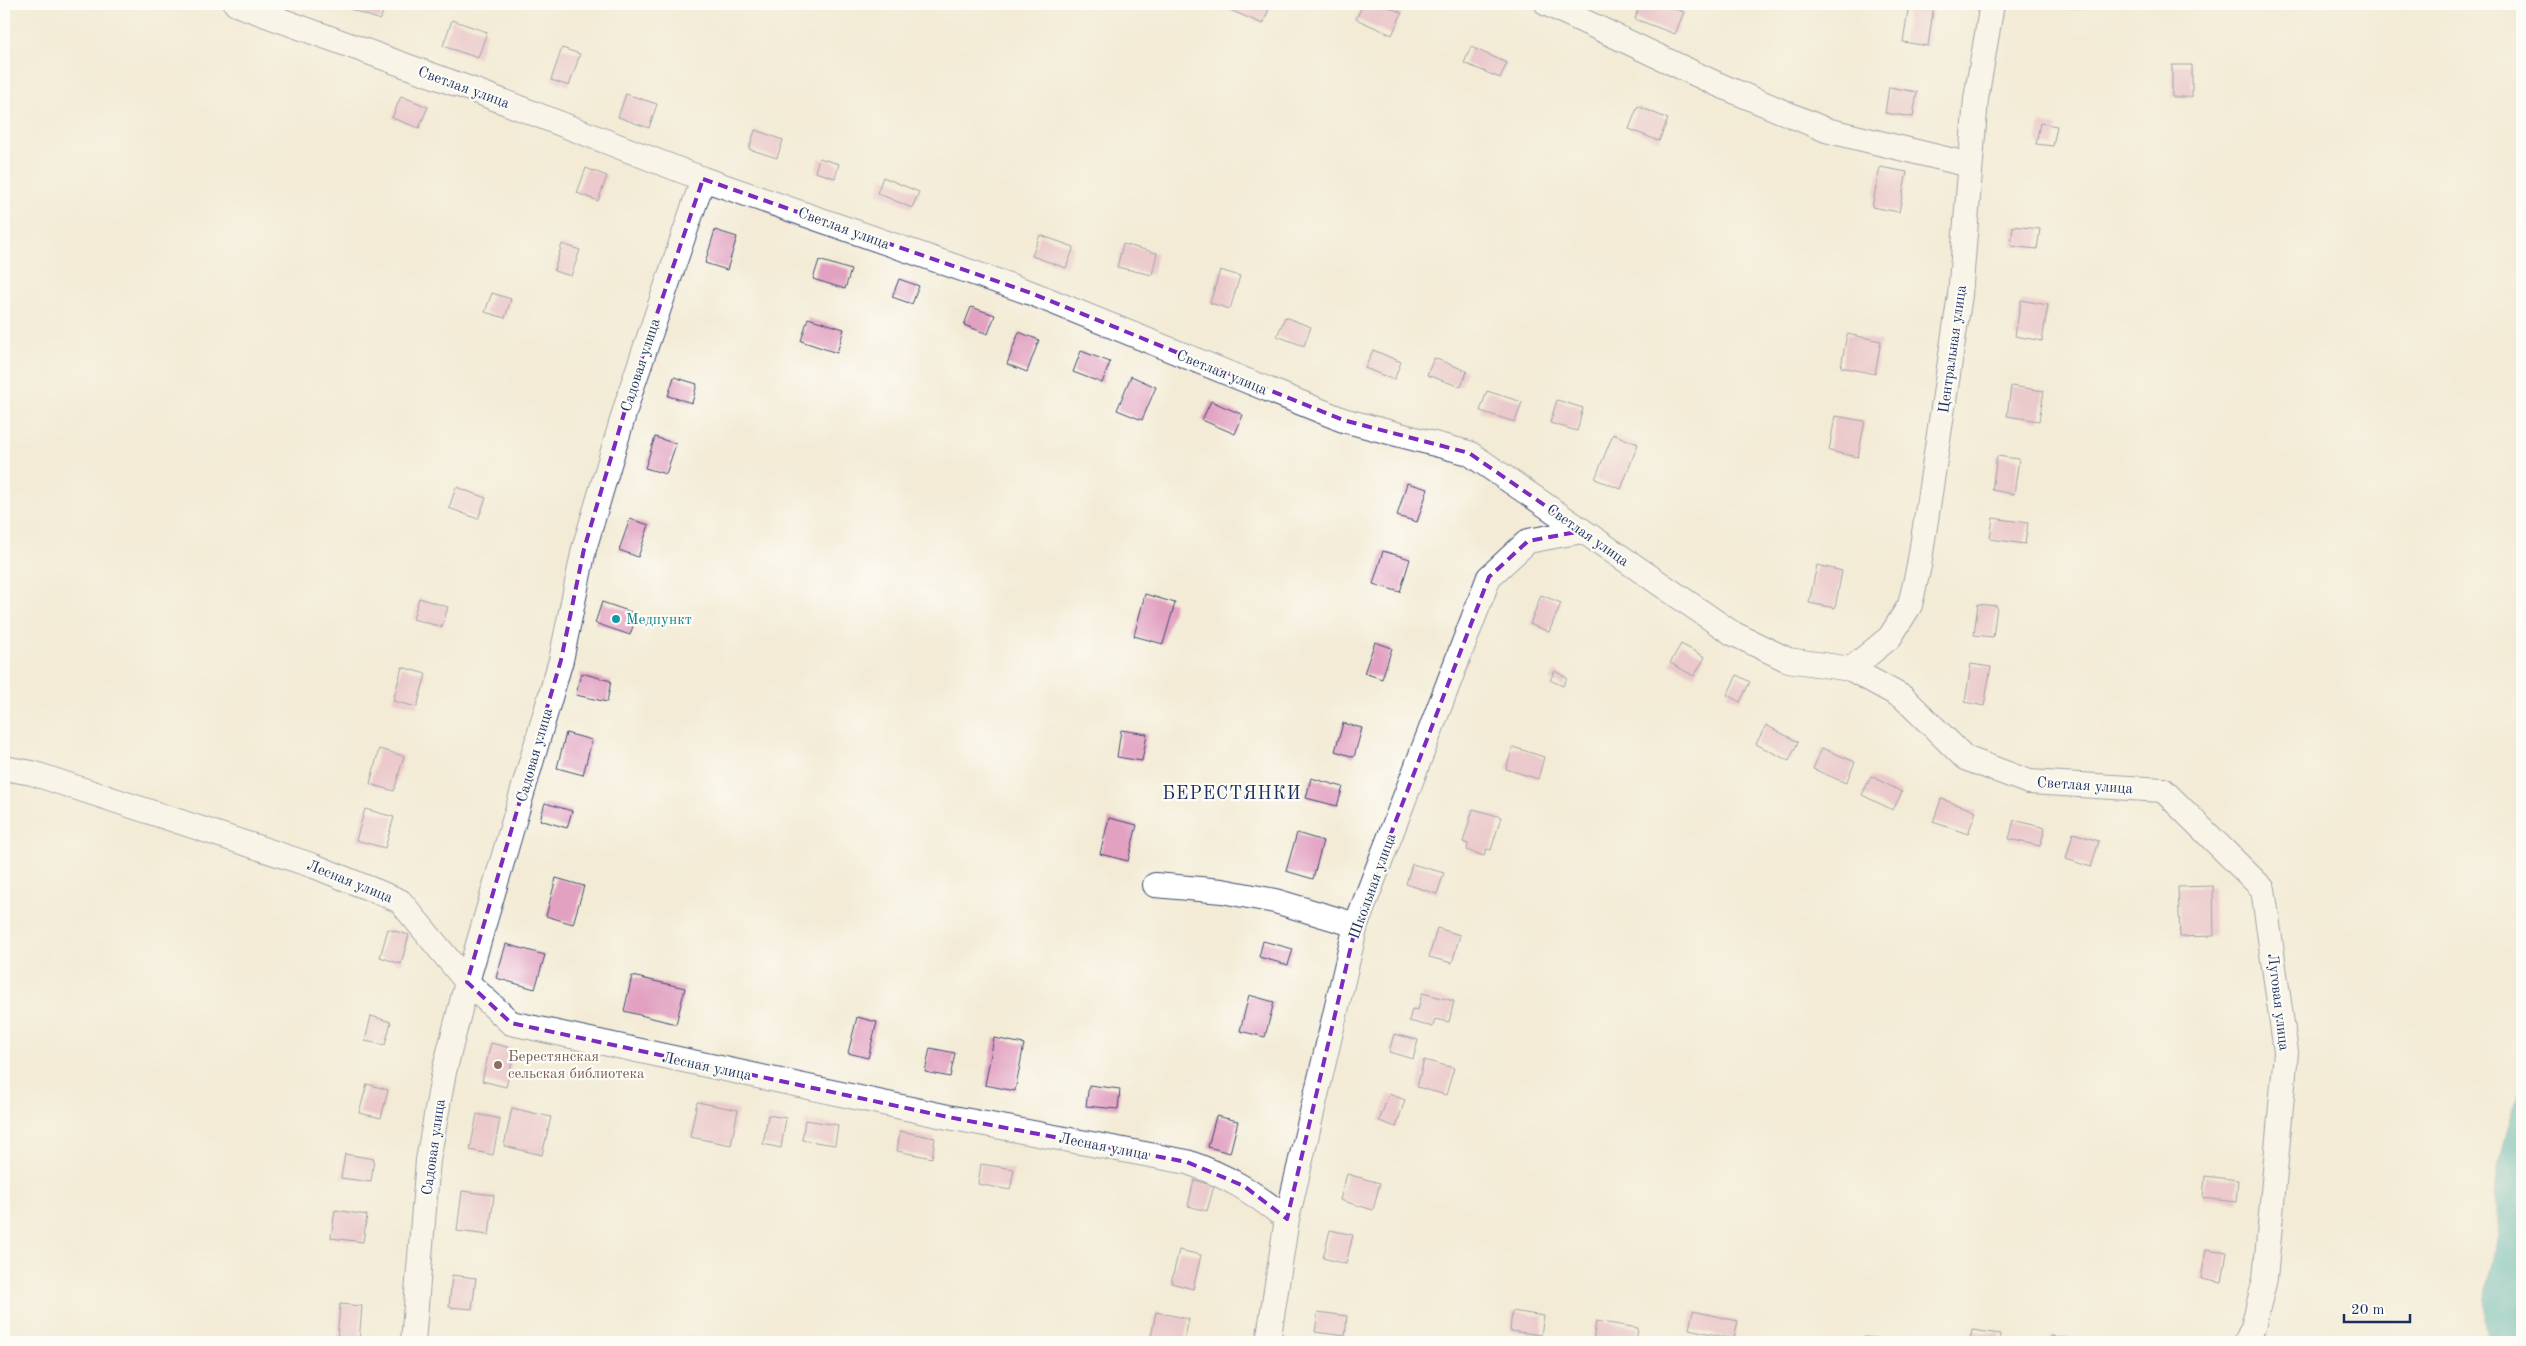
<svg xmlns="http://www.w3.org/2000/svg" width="2526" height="1346" viewBox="0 0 2526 1346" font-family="'Old Standard TT',serif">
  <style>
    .water { fill: #3fb0b6; stroke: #2d708a }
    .building { fill: #e2a1c1 }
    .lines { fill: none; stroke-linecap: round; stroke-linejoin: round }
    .minor-casing { stroke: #3b4b70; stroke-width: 26 }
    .minor { stroke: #fff; stroke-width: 24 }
    .marked { fill: none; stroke: #7b2cbf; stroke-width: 4; stroke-dasharray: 10 6; stroke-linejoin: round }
    .culture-dot { fill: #0f9aa8; stroke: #fdfcf7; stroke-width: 2 }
    .education-dot { fill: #8d6e63; stroke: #fdfcf7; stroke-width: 2 }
    .labels { text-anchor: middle; stroke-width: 4.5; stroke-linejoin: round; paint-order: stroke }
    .street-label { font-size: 15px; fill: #1b2f5e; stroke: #fdfcf7 }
    .culture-label { font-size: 15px; fill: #0d838f; stroke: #fdfcf7; text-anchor: start }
    .education-label { font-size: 15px; fill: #785e54; stroke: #fdfcf7; text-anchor: start }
    .quarter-label { font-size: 18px; letter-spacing: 1px; fill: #1b2f5e; stroke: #fdfcf7 }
  </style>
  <rect width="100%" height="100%" fill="#fdfcf7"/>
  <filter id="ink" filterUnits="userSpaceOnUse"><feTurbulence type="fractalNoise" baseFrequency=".02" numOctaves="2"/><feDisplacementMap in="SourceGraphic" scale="10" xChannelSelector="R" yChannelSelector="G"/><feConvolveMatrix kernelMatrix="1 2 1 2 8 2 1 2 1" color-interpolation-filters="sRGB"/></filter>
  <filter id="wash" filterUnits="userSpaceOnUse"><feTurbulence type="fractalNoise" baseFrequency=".0096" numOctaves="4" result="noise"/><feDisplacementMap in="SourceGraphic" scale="20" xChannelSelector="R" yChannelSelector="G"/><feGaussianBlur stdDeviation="1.12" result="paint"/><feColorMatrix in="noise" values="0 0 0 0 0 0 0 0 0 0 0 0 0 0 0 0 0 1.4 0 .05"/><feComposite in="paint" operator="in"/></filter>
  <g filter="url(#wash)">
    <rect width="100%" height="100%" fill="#f3ebd5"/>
    <!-- water -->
    <path class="water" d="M2522,1082V1342H2491C2477,1310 2491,1278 2496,1246C2498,1237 2499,1227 2499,1219C2498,1211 2495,1204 2495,1196C2498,1157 2508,1118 2522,1082Z"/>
    <g id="blocks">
      <!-- building -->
      <path class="building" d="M349,4H386L380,20L347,8Z
        M1216,4H1271L1263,24Z
        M1363,4H1382L1402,13L1392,35L1356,19Z
        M1640,4H1662L1684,12L1675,34L1635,19Z
        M1909,4H1934L1928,46L1903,42Z
        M2064,4H2087L2086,9L2064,6Z
        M452,20L487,32L478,58L443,46Z
        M1471,47L1507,63L1500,78L1464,63Z
        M562,48L580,54L569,86L551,80Z
        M2172,65H2192V97H2172Z
        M1889,87L1917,92L1913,117L1885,113Z
        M626,94L657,104L649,128L618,117Z
        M401,96L428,107L419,128L392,118Z
        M1638,106L1668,119L1659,141L1629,129Z
        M2040,123L2057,126L2053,146L2036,144Z
        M755,130L783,140L777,158L749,149Z
        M819,158L839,164L835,178L815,172Z
        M1880,167L1907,172L1899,212L1872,207Z
        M586,168L607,176L598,201L577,193Z
        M883,177L919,192L912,208L877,193Z
        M2013,226L2040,229L2037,249L2011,246Z
        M715,230L737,237L727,270L705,263Z
        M1040,235L1074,247L1066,268L1032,256Z
        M562,244L580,250L571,276L554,271Z
        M1123,244L1157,253L1152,275L1117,267Z
        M819,260L851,270L845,289L813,279Z
        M1220,270L1240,276L1230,309L1210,303Z
        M899,279L919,286L912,304L892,297Z
        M492,293L511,299L505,318L485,312Z
        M2021,300L2048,305L2042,341L2015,336Z
        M971,307L995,315L988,334L964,325Z
        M1285,317L1311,327L1304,346L1277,336Z
        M808,318L844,329L837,353L801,341Z
        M1019,332L1039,340L1027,372L1007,364Z
        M1847,334L1881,341L1875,374L1841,367Z
        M1373,350L1401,362L1394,380L1365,368Z
        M1081,351L1110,362L1102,383L1073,372Z
        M1434,358L1467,371L1461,387L1427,375Z
        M1131,376L1156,387L1142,420L1117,410Z
        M674,377L697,384L692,403L668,396Z
        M2011,386L2044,391L2039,421L2007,416Z
        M1487,391L1522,402L1515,422L1480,411Z
        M1557,400L1583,408L1577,431L1550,423Z
        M1211,401L1243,415L1235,434L1202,420Z
        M1835,416L1865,421L1858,457L1829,451Z
        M1613,434L1638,444L1621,489L1595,479Z
        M655,437L676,444L666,474L645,468Z
        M1997,456L2019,459L2014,494L1992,490Z
        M1407,483L1428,489L1417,522L1397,516Z
        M456,487L486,498L478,519L449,508Z
        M1993,518L2028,523L2025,544L1990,539Z
        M630,519L649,525L638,557L619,550Z
        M1383,551L1410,559L1400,592L1373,584Z
        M1817,565L1842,571L1835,608L1809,603Z
        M1145,594L1175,603L1163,644L1134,636Z
        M1541,595L1561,603L1549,632L1530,624Z
        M419,598L448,607L442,627L413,619Z
        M602,602L637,614L630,635L595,623Z
        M1978,604L1997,606L1993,637L1974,635Z
        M1375,642L1392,648L1382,679L1364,673Z
        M1681,644L1705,657L1694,676L1670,663Z
        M1971,664L1991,667L1984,706L1965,702Z
        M402,667L426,674L417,707L393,701Z
        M1555,671L1567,678L1563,686L1550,680Z
        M581,673L611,681L607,702L576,695Z
        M1737,675L1750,682L1740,702L1727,695Z
        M1343,723L1362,728L1354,757L1335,751Z
        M1766,725L1798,742L1789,761L1756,744Z
        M1121,730L1147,734L1142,761L1117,757Z
        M566,733L592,740L583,775L557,768Z
        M1513,747L1544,757L1538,779L1506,769Z
        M1822,748L1855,762L1846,783L1813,769Z
        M379,749L404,756L394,791L370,784Z
        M1871,776L1902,792L1893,810L1862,795Z
        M1311,778L1343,787L1337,806L1306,798Z
        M1941,799L1976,811L1968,834L1933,822Z
        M545,803L572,811L567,828L540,820Z
        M365,809L394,817L385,848L356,840Z
        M1473,809L1501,817L1491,850L1486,849L1484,856L1467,850L1468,844L1463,842Z
        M1109,818L1137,825L1128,861L1100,854Z
        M2014,820L2045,828L2040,846L2009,839Z
        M1297,833L1323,841L1313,879L1286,871Z
        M2073,833L2099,841L2091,867L2066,859Z
        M1412,864L1444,873L1437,894L1406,884Z
        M556,878L584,886L573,924L546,916Z
        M2213,886L2214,936L2180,937L2178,887Z
        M1437,928L1460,935L1452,963L1429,957Z
        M388,929L409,935L401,964L380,957Z
        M1263,941L1293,949L1288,965L1259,957Z
        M506,944L545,955L535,989L496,978Z
        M632,976L685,988L676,1024L624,1011Z
        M1422,993L1454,1001L1449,1022L1435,1019L1433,1027L1409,1021L1412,1009L1418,1010Z
        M1249,995L1274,1002L1265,1037L1240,1031Z
        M371,1016L391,1022L385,1045L365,1041Z
        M857,1017L877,1022L868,1058L848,1053Z
        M1394,1034L1418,1040L1413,1059L1389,1052Z
        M994,1038L1024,1044L1015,1091L985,1085Z
        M491,1043L515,1049L506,1087L482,1081Z
        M930,1048L955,1053L950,1077L925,1072Z
        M1424,1060L1454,1068L1446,1095L1417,1087Z
        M367,1084L388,1090L381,1118L359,1113Z
        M1089,1085L1120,1089L1118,1109L1086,1106Z
        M1389,1094L1405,1100L1396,1127L1379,1121Z
        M697,1102L738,1110L731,1145L690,1137Z
        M512,1108L551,1117L542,1155L504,1146Z
        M477,1114L500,1119L493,1155L470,1150Z
        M768,1115L786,1118L781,1148L763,1144Z
        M1216,1116L1238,1121L1230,1153L1208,1147Z
        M805,1120L838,1125L835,1145L802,1140Z
        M900,1131L935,1138L932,1158L897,1151Z
        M345,1154L374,1159L371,1182L341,1178Z
        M981,1164L1014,1169L1010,1190L978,1184Z
        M1347,1174L1380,1183L1373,1210L1340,1200Z
        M2205,1176L2238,1180L2236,1202L2203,1198Z
        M1194,1180L1214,1186L1207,1211L1188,1206Z
        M462,1191L494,1195L489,1235L457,1231Z
        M335,1210L367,1215L363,1242L331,1238Z
        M1330,1230L1353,1235L1346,1264L1323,1258Z
        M2206,1249L2227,1252L2222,1283L2201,1279Z
        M1179,1250L1201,1255L1193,1289L1171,1283Z
        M452,1275L476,1278L472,1309L449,1307Z
        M340,1304L362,1306L359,1342L337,1340Z
        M1512,1311L1544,1316L1541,1335L1510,1331Z
        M1693,1311L1738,1321L1734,1339L1689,1329Z
        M1156,1312L1189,1319L1184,1342H1150Z
        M1318,1312L1347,1316L1345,1336L1315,1332Z
        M1596,1321L1638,1328L1636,1342H1593Z
        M1972,1330L2000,1334L1999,1342H1970Z
        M2051,1336L2088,1341V1342H2050Z
        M1864,1337L1901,1340V1342H1863Z"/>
    </g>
  </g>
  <g filter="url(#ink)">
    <use href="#blocks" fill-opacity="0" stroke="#3b4b70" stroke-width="1"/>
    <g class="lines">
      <defs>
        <path id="minor" d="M236,4L481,93L703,179L1031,293L1343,420L1469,453L1732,633L1788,660L1851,669L1904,698L1965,758L2029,782L2163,790L2263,889L2286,1052L2265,1279L2253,1327L2246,1342
          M1547,4L1717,84L1826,130L1970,165
          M1851,669L1890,637L1910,605L1919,566L1960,295L1976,99L1992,4
          M4,768L32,773L314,866L400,901L467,982L511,1023L948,1117L1187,1162C1230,1177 1251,1191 1287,1219
          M1155,885L1222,891L1275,901L1356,925
          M413,1342L428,1160L444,1072L467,982L561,660L584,549L631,390L703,179
          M1268,1342L1287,1219L1356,925L1489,577L1528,541L1582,531"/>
      </defs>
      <!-- minor casing -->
      <use href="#minor" class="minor-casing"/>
      <!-- minor -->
      <use href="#minor" class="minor"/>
    </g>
  </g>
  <!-- marked area -->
  <path d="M0 0H2526V1346H0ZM703,179L1031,293L1343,420L1469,453L1582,531L1528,541L1489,577L1356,925L1287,1219L1244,1186L1187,1162L948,1117L511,1023L467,982L561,660L584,549L631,390Z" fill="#f3ebd5" fill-opacity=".55" fill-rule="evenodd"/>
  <path class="marked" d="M703,179L1031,293L1343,420L1469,453L1582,531L1528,541L1489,577L1356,925L1287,1219L1244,1186L1187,1162L948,1117L511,1023L467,982L561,660L584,549L631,390Z"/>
  <!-- markers -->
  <circle class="culture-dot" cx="616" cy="619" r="5"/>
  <circle class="education-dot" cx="498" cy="1065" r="5"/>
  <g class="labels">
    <!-- street labels -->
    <g class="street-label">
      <text transform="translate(464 87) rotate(20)" y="5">Светлая улица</text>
      <text transform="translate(844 228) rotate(20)" y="5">Светлая улица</text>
      <text transform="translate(1952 349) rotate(-82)" y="5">Центральная улица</text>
      <text transform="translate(640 365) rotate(-72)" y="5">Садовая улица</text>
      <text transform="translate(1222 372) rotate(22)" y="5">Светлая улица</text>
      <text transform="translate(1588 535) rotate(35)" y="5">Светлая улица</text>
      <text transform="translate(534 755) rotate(-74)" y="5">Садовая улица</text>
      <text transform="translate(2085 785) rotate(4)" y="5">Светлая улица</text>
      <text transform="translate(350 881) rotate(22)" y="5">Лесная улица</text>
      <text transform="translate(1372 886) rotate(-70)" y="5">Школьная улица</text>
      <text transform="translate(2279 1002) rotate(83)" y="5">Луговая улица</text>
      <text transform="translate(707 1066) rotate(12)" y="5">Лесная улица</text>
      <text transform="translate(1104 1146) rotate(11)" y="5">Лесная улица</text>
      <text transform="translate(433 1147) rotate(-82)" y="5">Садовая улица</text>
    </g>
    <!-- culture labels -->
    <g class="culture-label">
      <text x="626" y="624">Медпункт</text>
    </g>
    <!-- education labels -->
    <g class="education-label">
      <text x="508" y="1061">Берестянская<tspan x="508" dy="17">сельская библиотека</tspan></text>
    </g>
    <!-- quarter labels -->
    <g class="quarter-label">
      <text x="1232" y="799">БЕРЕСТЯНКИ</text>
    </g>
  </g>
  <!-- margin -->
  <rect width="2526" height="1346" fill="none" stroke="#fdfcf7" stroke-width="20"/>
  <!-- scale -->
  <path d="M2344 1314v8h66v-8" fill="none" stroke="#1b2f5e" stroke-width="2.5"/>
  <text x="2351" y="1314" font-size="15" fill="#1b2f5e" stroke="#fdfcf7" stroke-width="4" paint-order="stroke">20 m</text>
</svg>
